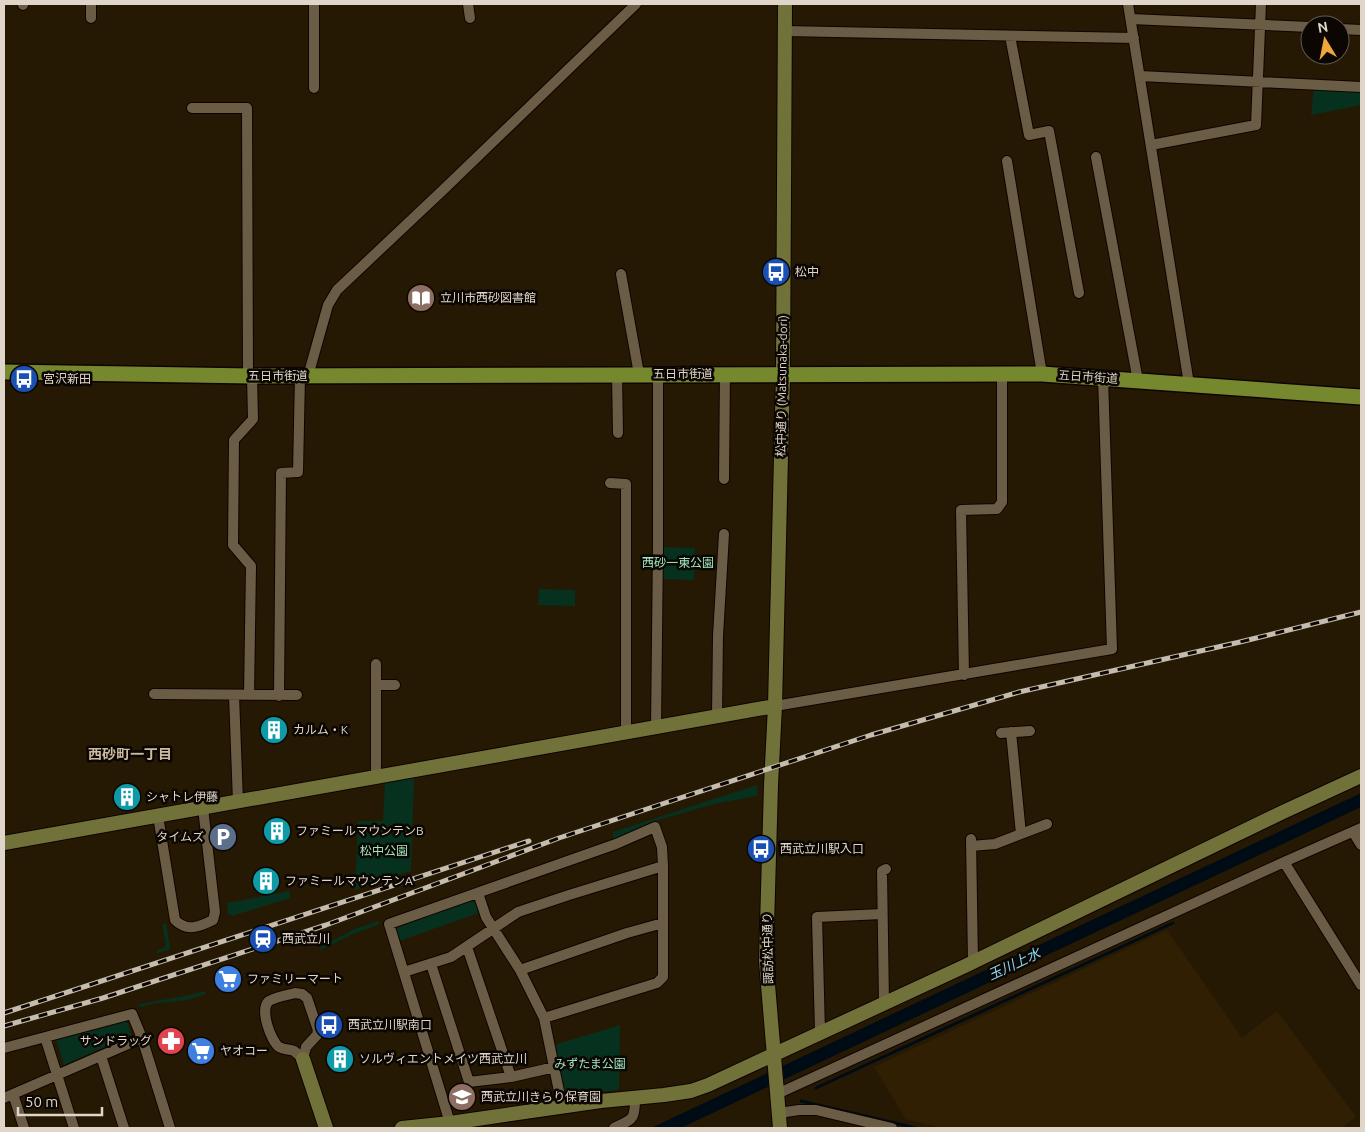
<svg xmlns="http://www.w3.org/2000/svg" width="1365" height="1132" viewBox="0 0 1365 1132" font-family="Ubuntu,'Noto Sans JP',sans-serif">
  <style>
    .built { fill: #301f02 }
    .green { fill: #06311e }
    .water { fill: #000c15 }
    .lines { fill: none; stroke-linecap: round; stroke-linejoin: round }
    .stream { stroke: #000c15; stroke-width: 3 }
    .street-casing { stroke: #0f0400; stroke-width: 12 }
    .secondary-casing { stroke: #0f0400; stroke-width: 16 }
    .primary-casing { stroke: #0f0400; stroke-width: 18 }
    .street { stroke: #6b5c45; stroke-width: 10 }
    .secondary { stroke: #70723a; stroke-width: 14 }
    .primary { stroke: #76882e; stroke-width: 15 }
    .rail-casing { stroke: #c6bcae; stroke-width: 5 }
    .rail { stroke: #0b0601; stroke-width: 3; stroke-dasharray: 9; stroke-linecap: butt }
    .labels { text-anchor: middle; stroke-width: 5; stroke-linejoin: round; paint-order: stroke }
    .poi-label { font-size: 12px; fill: #dfd6c9; stroke: #0b0601; text-anchor: start }
    .street-label { font-size: 12px; fill: #dfd6c9; stroke: #0b0601 }
    .park-label { font-size: 12px; fill: #a1e7c0; stroke: #0b0601 }
    .neighbourhood-label { font-size: 14px; font-weight: bold; fill: #cdbba1; stroke: #0b0601 }
    .water-label { font-size: 14px; font-style: italic; fill: #89d5f6; stroke: #0b0601 }
  </style>
  <rect width="100%" height="100%" fill="#261904"/>
  <!-- built -->
  <path class="built" d="M1167,930L1242,1038L1277,1011L1356,1117L1342,1128H942L906,1119L874,1067Z"/>
  <!-- green -->
  <path class="green" d="M1314,88L1361,90V105L1311,115Z
    M663,547L695,548L694,580L662,579Z
    M539,589L575,590V606L538,605Z
    M414,777L411,871L355,890L358,821H383L385,783Z
    M757,785L758,794L756,796L714,804L652,822L613,841V832Z
    M290,891V898L232,916L228,914L227,903Z
    M470,901L476,902L479,913L399,941L396,929L400,925Z
    M378,921L380,924L353,934L321,950L320,947L355,929Z
    M166,923L170,947L169,950L157,953V950L164,948L166,946L162,924Z
    M205,991L206,994L187,1000L150,1004L141,1007L137,1005C160,999 183,998 205,991Z
    M127,1020L131,1035L64,1065L56,1039Z
    M620,1025L619,1090L565,1095L554,1045Z"/>
  <!-- water -->
  <path class="water" d="M1361,793V807L681,1128H651Z"/>
  <g class="lines">
    <!-- stream -->
    <path class="stream" d="M816,1088L1173,923
      M801,1101L916,1128"/>
    <defs>
      <path id="street" d="M91,4V18
        M314,4V88
        M468,4L470,18
        M1128,4L1189,384
        M23,5V4
        M1131,19L1310,27
        M1340,29L1361,30
        M785,31L1134,38
        M1010,36L1029,135L1049,131L1079,293
        M1140,76L1361,87
        M192,108H247L248,376
        M1151,145L1256,125L1261,4
        M1096,157L1138,381
        M1007,161L1042,374
        M621,274L639,374
        M617,375L618,433
        M308,376L328,305L337,290L443,190L636,4
        M724,479L725,374
        M610,483L626,484V733
        M964,675L961,510L997,509L1002,502V374
        M376,685H395
        M154,694L297,695
        M234,695L238,802
        M249,695L251,566L233,545L234,440L253,419L252,376
        M279,696L281,473L298,472L300,376
        M775,706L1112,649L1103,378
        M717,715L718,636L724,534
        M656,727L658,545V374
        M1011,732L1021,834
        M1001,733L1030,731
        M376,776V664
        M158,816L175,920C187,932 199,927 213,920L215,912L203,808
        M1353,832L1361,845
        M971,839L973,962
        M971,846L995,844L1047,824
        M1284,862L1361,985
        M478,893L486,917L520,970L544,1018L562,1106
        M467,947L511,1077
        M431,964L469,1082L511,1077L555,1067
        M520,970L627,933L663,923
        M404,972L451,957L518,912L569,895L663,866
        M295,993L302,994L307,998L318,1030L317,1035L306,1047L303,1059C300,1057 297,1053 294,1051C289,1049 284,1050 279,1047C271,1041 259,1009 269,1001C276,997 288,995 295,993Z
        M884,1003L882,871L886,869
        M820,1032L817,917L882,914
        M45,1037L74,1128
        M4,1048L132,1014L142,1038L170,1128
        M101,1056L124,1128
        M13,1094L24,1128
        M777,1094L1284,862L1361,828
        M4,1098L142,1038
        M779,1113L799,1110H816L892,1128
        M450,1123L389,924L616,844L655,827L662,847L663,866V977L657,983L544,1018
        M614,1128C632,1119 635,1121 635,1099"/>
      <path id="secondary" d="M4,843L775,706
        M303,1059L326,1128
        M402,1128L450,1123L601,1101L664,1095L691,1091L708,1085L965,966L1283,812L1361,776
        M780,1128L766,961L771,785L775,706L783,374L785,4"/>
      <path id="primary" d="M4,372L252,376L1042,374L1361,397"/>
    </defs>
    <!-- street casing -->
    <use href="#street" class="street-casing"/>
    <!-- secondary casing -->
    <use href="#secondary" class="secondary-casing"/>
    <!-- primary casing -->
    <use href="#primary" class="primary-casing"/>
    <!-- street -->
    <use href="#street" class="street"/>
    <!-- secondary -->
    <use href="#secondary" class="secondary"/>
    <!-- primary -->
    <use href="#primary" class="primary"/>
    <defs>
      <path id="rail" d="M4,1013L529,841
        M4,1026L103,998L326,925L559,838L871,735L1019,692L1240,642L1361,612"/>
    </defs>
    <!-- rail casing -->
    <use href="#rail" class="rail-casing"/>
    <!-- rail -->
    <use href="#rail" class="rail"/>
  </g>
  <!-- icons -->
  <defs>
    <symbol id="bus-disc" viewBox="-11 -11 22 22"><circle r="9.5" fill="#1a4fb4" stroke="#0b0601"/><path d="M-5-6H5V4H4V6H2V4H-2V6H-4V4H-5ZM-3.5-4V0h7V-4ZM-3.5 1.2v1.5H-2V1.2ZM2 1.2v1.5H3.5V1.2Z" fill="#fff"/></symbol>
    <symbol id="library-disc" viewBox="-11 -11 22 22"><circle r="9.5" fill="#8d6e63" stroke="#0b0601"/><path d="M-6-4Q-3-5.5-.7-3.5V5Q-3 3-6 4ZM6-4Q3-5.5 .7-3.5V5Q3 3 6 4Z" fill="#fff"/></symbol>
    <symbol id="building-disc" viewBox="-11 -11 22 22"><circle r="9.5" fill="#0f9aa8" stroke="#0b0601"/><path d="M-4-6H4V6H1V3H-1V6H-4ZM-2.5-4.3h1.7v1.8h-1.7ZM.8-4.3h1.7v1.8H.8ZM-2.5-1h1.7V.8h-1.7ZM.8-1h1.7V.8H.8Z" fill="#fff"/></symbol>
    <symbol id="parking-disc" viewBox="-11 -11 22 22"><circle r="9.5" fill="#5c6f8a" stroke="#0b0601"/><path d="M-3.5-5.5H1a3.5 3.5 0 0 1 0 7H-1V5.5H-3.5ZM-1-3.4V-.6H.8a1.4 1.4 0 0 0 0-2.8Z" fill="#fff"/></symbol>
    <symbol id="station-disc" viewBox="-11 -11 22 22"><circle r="9.5" fill="#1a4fb4" stroke="#0b0601"/><path d="M-3-6H3Q5-6 5-4V2Q5 4 3 4L4.5 6H3L1.5 4h-3L-3 6H-4.5L-3 4Q-5 4-5 2V-4Q-5-6-3-6ZM-3.5-4v3h7v-3ZM-3.5 1v1.5H-2V1ZM2 1v1.5H3.5V1Z" fill="#fff"/></symbol>
    <symbol id="supermarket-disc" viewBox="-11 -11 22 22"><circle r="9.5" fill="#3f7fe0" stroke="#0b0601"/><path d="M-6-5.5h2.5l.6 2H6L4.5 2H-2.5L-4.4-4H-6ZM-1.5 3.2a1.3 1.3 0 1 0 .1 0ZM3 3.2a1.3 1.3 0 1 0 .1 0Z" fill="#fff"/></symbol>
    <symbol id="pharmacy-disc" viewBox="-11 -11 22 22"><circle r="9.5" fill="#e0444e" stroke="#0b0601"/><path d="M-2-6h4v4h4v4h-4v4h-4v-4h-4v-4h4Z" fill="#fff"/></symbol>
    <symbol id="school-disc" viewBox="-11 -11 22 22"><circle r="9.5" fill="#8d6e63" stroke="#0b0601"/><path d="M0-5L7-2L0 1L-7-2ZM-4 1L0 2.5L4 1V4Q0 6-4 4Z" fill="#fff"/></symbol>
  </defs>
  <g fill-rule="evenodd">
    <use href="#bus-disc" x="760" y="256" width="32" height="32"/>
    <use href="#library-disc" x="405" y="282" width="32" height="32"/>
    <use href="#bus-disc" x="8" y="363" width="32" height="32"/>
    <use href="#building-disc" x="258" y="714" width="32" height="32"/>
    <use href="#building-disc" x="111" y="781" width="32" height="32"/>
    <use href="#building-disc" x="261" y="815" width="32" height="32"/>
    <use href="#parking-disc" x="207" y="821" width="32" height="32"/>
    <use href="#bus-disc" x="745" y="833" width="32" height="32"/>
    <use href="#building-disc" x="250" y="865" width="32" height="32"/>
    <use href="#station-disc" x="247" y="923" width="32" height="32"/>
    <use href="#supermarket-disc" x="212" y="963" width="32" height="32"/>
    <use href="#bus-disc" x="313" y="1009" width="32" height="32"/>
    <use href="#pharmacy-disc" x="155" y="1025" width="32" height="32"/>
    <use href="#supermarket-disc" x="185" y="1035" width="32" height="32"/>
    <use href="#building-disc" x="324" y="1043" width="32" height="32"/>
    <use href="#school-disc" x="446" y="1081" width="32" height="32"/>
  </g>
  <g class="labels">
    <!-- poi labels -->
    <g class="poi-label">
      <text x="795" y="276">松中</text>
      <text x="440" y="302">立川市西砂図書館</text>
      <text x="43" y="383">宮沢新田</text>
      <text x="293" y="734">カルム・K</text>
      <text x="146" y="801">シャトレ伊藤</text>
      <text x="296" y="835">ファミールマウンテンB</text>
      <text x="204" y="841" text-anchor="end">タイムズ</text>
      <text x="780" y="853">西武立川駅入口</text>
      <text x="285" y="885">ファミールマウンテンA</text>
      <text x="282" y="943">西武立川</text>
      <text x="247" y="983">ファミリーマート</text>
      <text x="348" y="1029">西武立川駅南口</text>
      <text x="152" y="1045" text-anchor="end">サンドラッグ</text>
      <text x="220" y="1055">ヤオコー</text>
      <text x="359" y="1063">ソルヴィエントメイツ西武立川</text>
      <text x="481" y="1101">西武立川きらり保育園</text>
    </g>
    <!-- street labels -->
    <g class="street-label">
      <text x="683" y="378">五日市街道</text>
      <text x="278" y="380">五日市街道</text>
      <text transform="translate(1088 377) rotate(4)" y="4">五日市街道</text>
      <text transform="translate(782 386) rotate(-89)" y="4">松中通り (Matsunaka-dori)</text>
      <text transform="translate(768 948) rotate(-91)" y="4">諏訪松中通り</text>
    </g>
    <!-- park labels -->
    <g class="park-label">
      <text x="678" y="567">西砂一東公園</text>
      <text x="384" y="855">松中公園</text>
      <text x="590" y="1068">みずたま公園</text>
    </g>
    <!-- neighbourhood labels -->
    <g class="neighbourhood-label">
      <text x="130" y="759">西砂町一丁目</text>
    </g>
    <!-- water labels -->
    <g class="water-label">
      <text transform="translate(1014 964) rotate(-25)" y="5">玉川上水</text>
    </g>
  </g>
  <!-- border -->
  <rect width="1365" height="1132" fill="none" stroke="#dfd6c9" stroke-width="10"/>
  <!-- north arrow -->
  <g transform="translate(1325 40) rotate(350)"><circle r="24" fill="#0b0601" stroke="#605951"/>
  <path d="M0-4L9 19L0 12L-9 19Z" fill="#efa73d"/>
  <text y="-8" font-size="14" font-weight="bold" text-anchor="middle" fill="#dfd6c9">N</text>
  </g>
  <!-- scale -->
  <path d="M18 1107v8h84v-8" fill="none" stroke="#dfd6c9" stroke-width="2.5"/>
  <text x="25" y="1107" font-size="15" fill="#dfd6c9" stroke="#0b0601" stroke-width="4" paint-order="stroke">50 m</text>
</svg>
